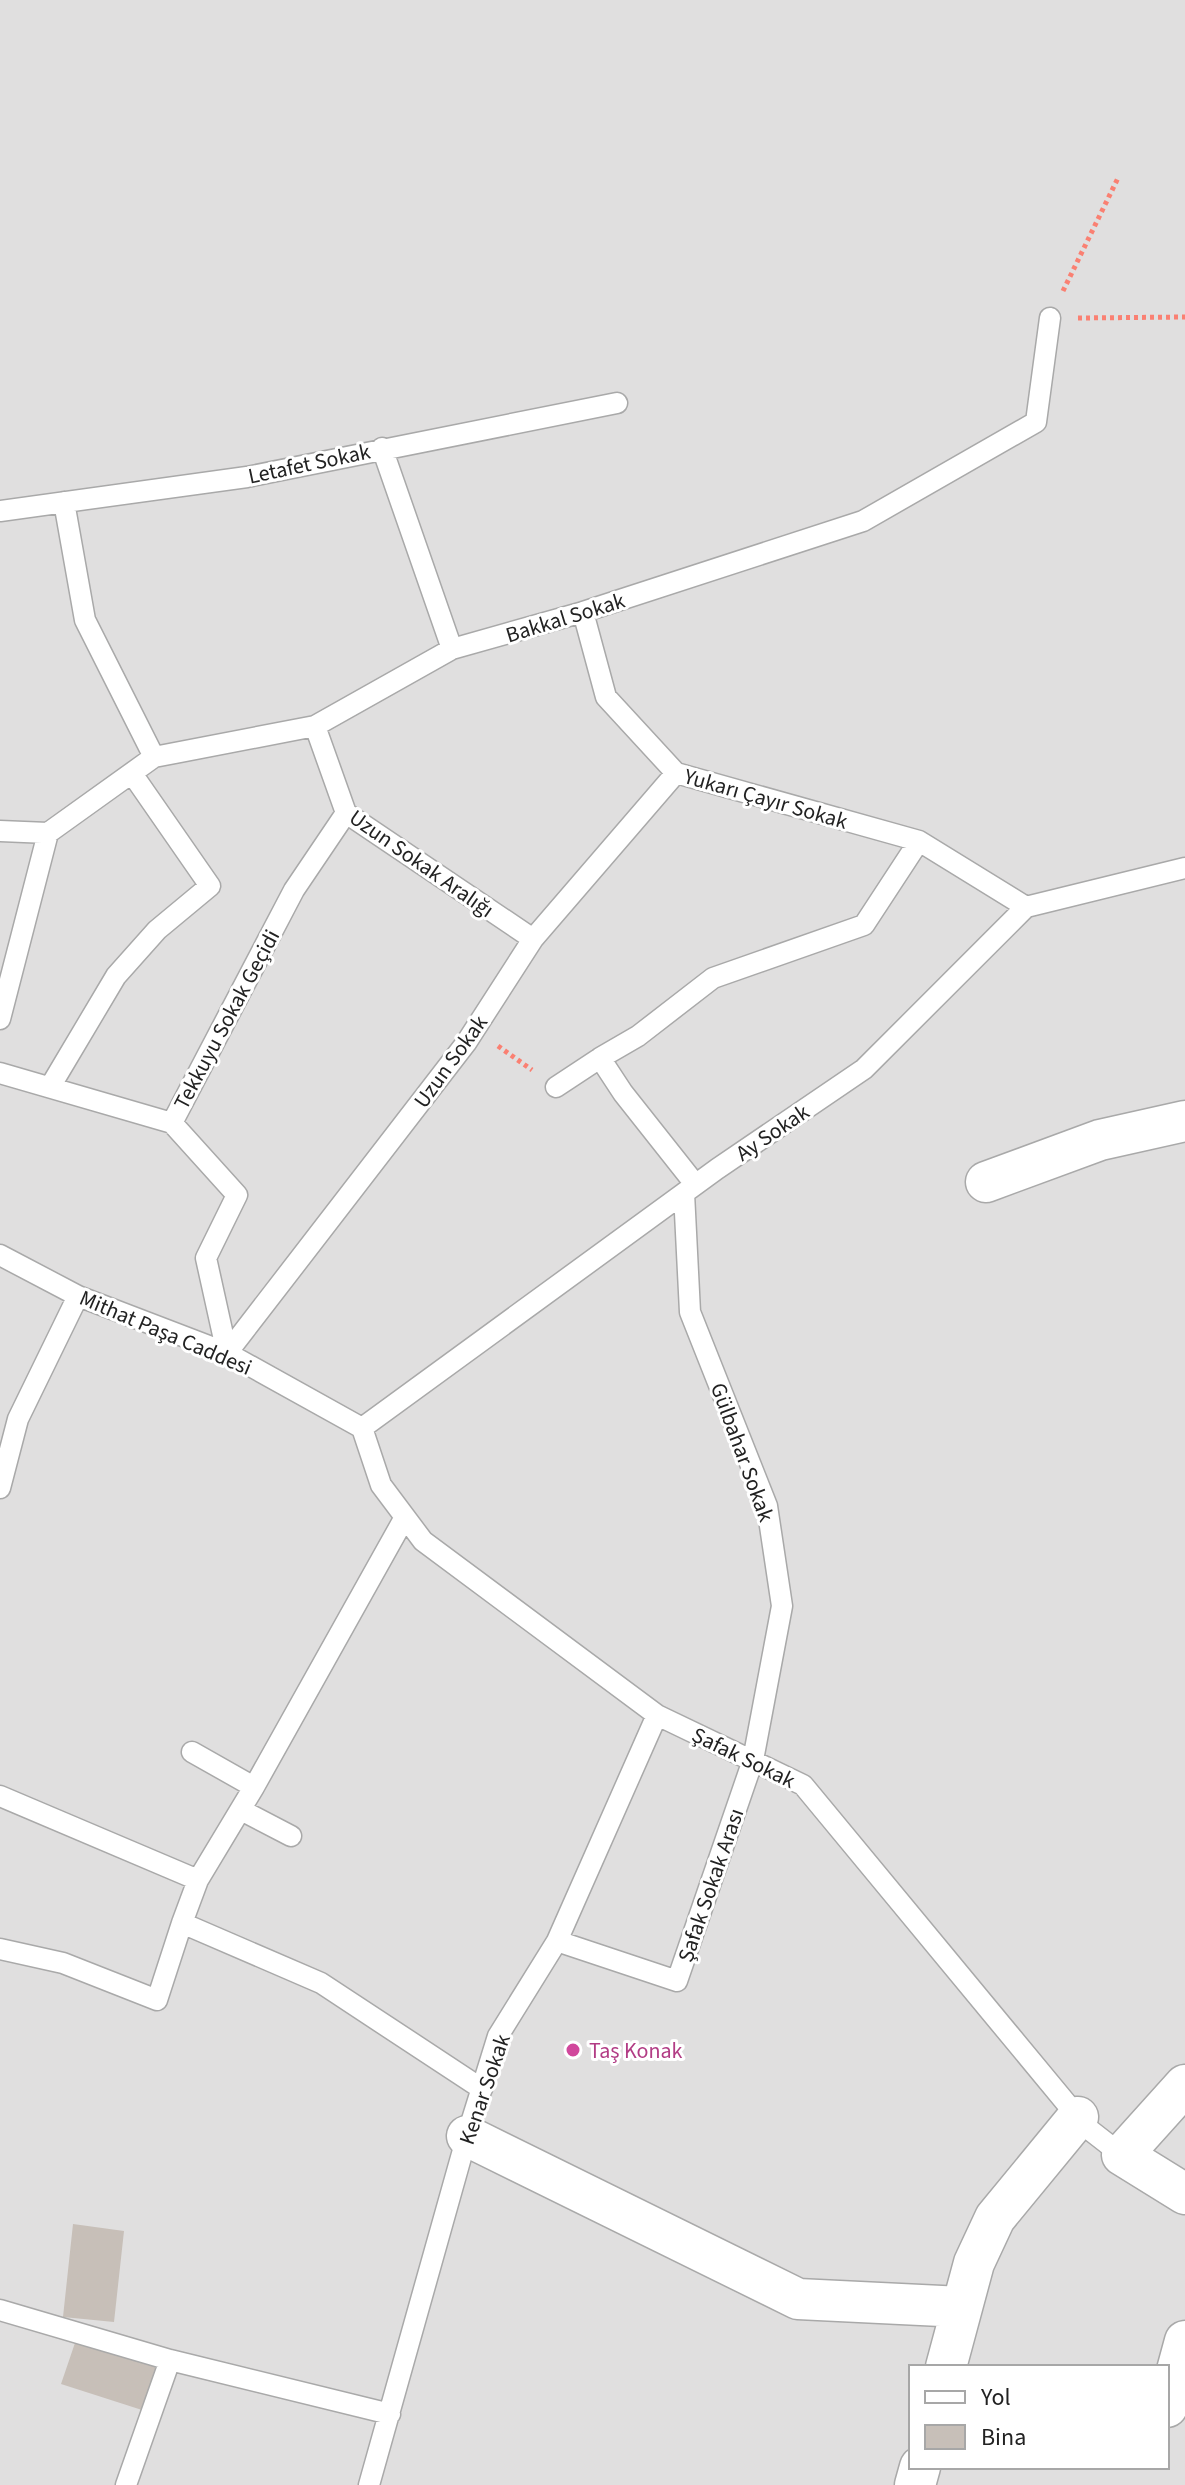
<svg xmlns="http://www.w3.org/2000/svg" width="1185" height="2485" viewBox="0 0 1185 2485" font-family="'Source Sans 3',sans-serif">
  <style>
    .residential { fill: #e0dfdf; fill-rule: evenodd }
    .building { fill: #c7bfb8 }
    .lines { fill: none; stroke-linecap: round; stroke-linejoin: round }
    .lane-casing { stroke: #a9a9a9; stroke-width: 23 }
    .street-casing { stroke: #a9a9a9; stroke-width: 43 }
    .path { stroke: #fa8072; stroke-width: 5; stroke-dasharray: 4 4; stroke-linecap: butt }
    .lane { stroke: #fff; stroke-width: 20 }
    .street { stroke: #fff; stroke-width: 40 }
    .hotel-dot { fill: #d1479c; stroke: #fff; stroke-width: 3 }
    .labels { text-anchor: middle; stroke-width: 6; stroke-linejoin: round; paint-order: stroke }
    .street-label { font-size: 22px; fill: #222; stroke: #fff }
    .hotel-label { font-size: 22px; fill: #b23c85; stroke: #fff; text-anchor: start }
  </style>
  <rect width="100%" height="100%" fill="#f2efe9"/>
  <!-- residential -->
  <path class="residential" d="M0,0H1185V2485H0ZM911,2367H1167V2467H911Z"/>
  <!-- building -->
  <path class="building" d="M73,2224L124,2231L114,2322L63,2317Z
    M77,2337L157,2363L142,2410L61,2384Z"/>
  <g class="lines">
    <defs>
      <path id="lane" d="M382,448L452,649
        M64,502L85,620L154,757
        M0,511L247,477L617,403
        M583,612L606,697L676,773L919,841L1026,907
        M315,726L346,813L533,939
        M0,831L48,833L154,757L315,726L452,649L583,612L863,521L1036,422L1050,318
        M0,1019L48,833
        M600,1058L638,1036L713,978L864,925L919,841
        M0,1073L172,1123
        M50,1087L116,976L157,930L210,886L133,775
        M556,1087L600,1058L623,1093L695,1184
        M0,1255L78,1296L227,1353L362,1428L381,1485L423,1541L657,1715L803,1785L1086,2127L1122,2155
        M227,1353L466,1043L533,939L676,773
        M227,1353L206,1258L237,1195L172,1123L294,890L346,813
        M362,1428L717,1169L864,1069L1026,907L1185,868
        M0,1488L18,1419L78,1296
        M192,1752L254,1787L198,1880L182,1923L321,1983L482,2089
        M254,1787L405,1517
        M0,1796L198,1880
        M241,1810L291,1836
        M557,1941L677,1981L753,1760L782,1606L767,1506L690,1312L684,1193
        M0,1949L63,1963L157,2000L182,1923
        M0,2310L170,2360
        M126,2485L170,2360L390,2414
        M369,2485L467,2136L498,2036L557,1941L657,1715"/>
      <path id="street" d="M986,1182L1100,1140L1185,1121
        M1185,2085L1122,2155L1185,2194
        M467,2136L798,2299L962,2307
        M946,2367L974,2263L995,2218L1078,2117
        M1167,2407L1185,2341
        M915,2485L920,2467"/>
    </defs>
    <!-- lane casing -->
    <use href="#lane" class="lane-casing"/>
    <!-- street casing -->
    <use href="#street" class="street-casing"/>
    <!-- path -->
    <path class="path" d="M1063,291L1118,178
      M1078,318L1185,317
      M498,1046L532,1070"/>
    <!-- lane -->
    <use href="#lane" class="lane"/>
    <!-- street -->
    <use href="#street" class="street"/>
  </g>
  <!-- markers -->
  <circle class="hotel-dot" cx="573" cy="2050" r="8"/>
  <g class="labels">
    <!-- street labels -->
    <g class="street-label">
      <text transform="translate(309 463) rotate(-12)" y="8">Letafet Sokak</text>
      <text transform="translate(565 617) rotate(-17)" y="8">Bakkal Sokak</text>
      <text transform="translate(766 798) rotate(16)" y="8">Yukarı Çayır Sokak</text>
      <text transform="translate(422 863) rotate(35)" y="8">Uzun Sokak Aralığı</text>
      <text transform="translate(226 1019) rotate(-62)" y="8">Tekkuyu Sokak Geçidi</text>
      <text transform="translate(450 1061) rotate(-54)" y="8">Uzun Sokak</text>
      <text transform="translate(772 1132) rotate(-34)" y="8">Ay Sokak</text>
      <text transform="translate(166 1332) rotate(23)" y="8">Mithat Paşa Caddesi</text>
      <text transform="translate(743 1452) rotate(70)" y="8">Gülbahar Sokak</text>
      <text transform="translate(744 1757) rotate(26)" y="8">Şafak Sokak</text>
      <text transform="translate(710 1885) rotate(-71)" y="8">Şafak Sokak Arası</text>
      <text transform="translate(484 2089) rotate(-71)" y="8">Kenar Sokak</text>
    </g>
    <!-- hotel labels -->
    <g class="hotel-label">
      <text x="589" y="2058">Taş Konak</text>
    </g>
  </g>
  <!-- legend -->
  <rect x="909" y="2365" width="260" height="104" fill="#ffffff" stroke="#a7a7a7" stroke-width="2"/>
  <rect x="925" y="2391" width="40" height="12" fill="#ffffff" stroke="#a7a7a7" stroke-width="2"/>
  <text x="981" y="2405" font-size="24" fill="#222222">Yol</text>
  <rect x="925" y="2425" width="40" height="24" fill="#c7bfb8" stroke="#a7a7a7" stroke-width="2"/>
  <text x="981" y="2445" font-size="24" fill="#222222">Bina</text>
</svg>
